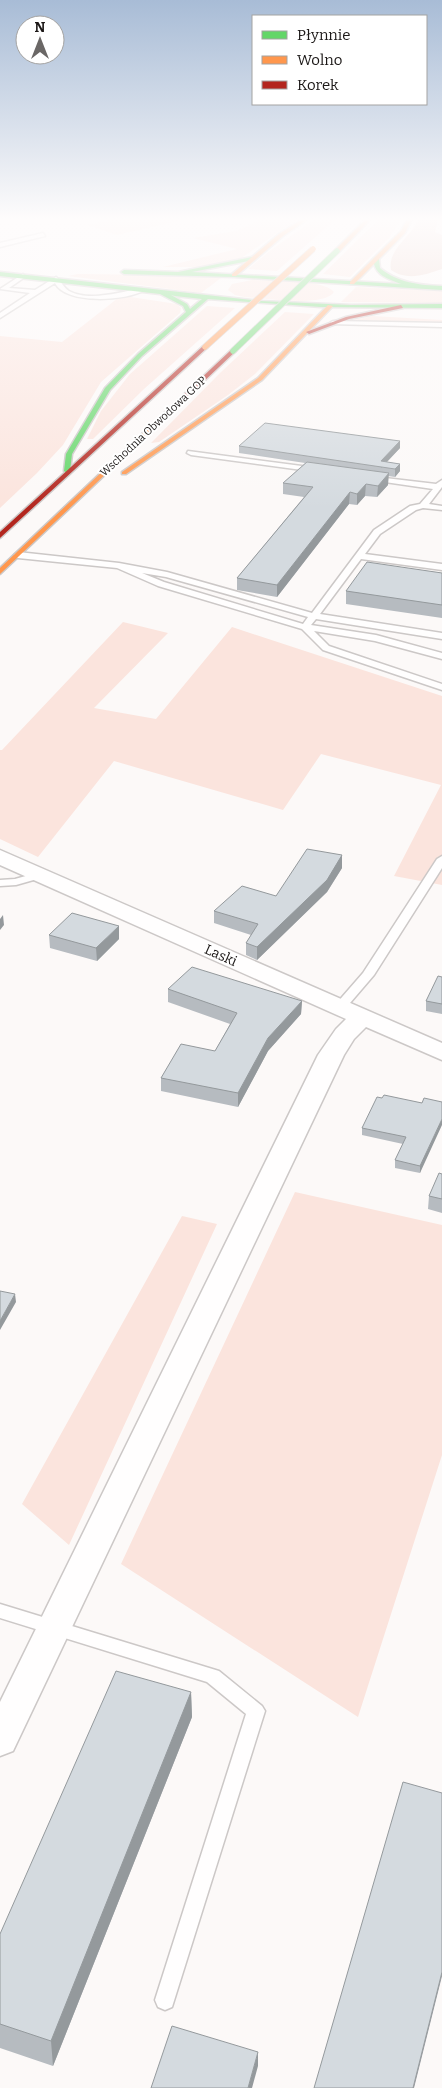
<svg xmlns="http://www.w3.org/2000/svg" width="442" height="2088" viewBox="0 0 442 2088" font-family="Bitter,serif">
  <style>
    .green { fill: #fbe4dd }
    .forest { fill: #eacfc6 }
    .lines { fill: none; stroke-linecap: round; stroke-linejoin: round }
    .lane-casing { stroke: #ccc8c7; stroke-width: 3 }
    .street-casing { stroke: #ccc8c7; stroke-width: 3 }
    .fast-casing { stroke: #ccc8c7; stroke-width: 3 }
    .slow-casing { stroke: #ccc8c7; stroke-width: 3 }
    .jam-casing { stroke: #ccc8c7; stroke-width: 3 }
    .lane { fill: #fffefe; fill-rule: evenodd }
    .street { fill: #fffefe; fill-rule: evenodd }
    .fast { fill: #63d668; fill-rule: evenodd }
    .slow { fill: #ff974d; fill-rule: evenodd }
    .jam { fill: #b3261e; fill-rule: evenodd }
    .fast-bridge-casing { stroke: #ccc8c7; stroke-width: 7; stroke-linecap: butt }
    .slow-bridge-casing { stroke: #ccc8c7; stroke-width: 7; stroke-linecap: butt }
    .fast-bridge { stroke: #63d668; stroke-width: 5.5 }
    .slow-bridge { stroke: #ff974d; stroke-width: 5.5 }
    .wall { fill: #b6bbc0 }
    .shaded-wall { fill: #94999c }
    .building { fill: #d4dadf; stroke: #94999c }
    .labels { text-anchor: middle; stroke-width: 4; stroke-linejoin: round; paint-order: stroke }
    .far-street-label { font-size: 11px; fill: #1c1817; stroke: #fff }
    .street-label { font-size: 14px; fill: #1c1817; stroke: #fff }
  </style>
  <rect width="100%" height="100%" fill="#fcf9f8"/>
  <!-- green -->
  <path class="green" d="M123,217H167L178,221L117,235L87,225Z
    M267,217H300L240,259L207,267H163L237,249L193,238L236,231Z
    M318,217H338L277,271L248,269L271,250Z
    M381,217H403L389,238L350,277L323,274Z
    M78,274L160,275L221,278L201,293L68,276Z
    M252,280C270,281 323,279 334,292C323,308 263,298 244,297L235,295L228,290L232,284Z
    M356,287L442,291V303L341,302Z
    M124,296L177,304L181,308L180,313L101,382L63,445L37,473L0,508V336L62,342L118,298Z
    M207,306L235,308L144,389L93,439H87L101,411L130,374Z
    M285,312L314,314L255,374L228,395L159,442L151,443L220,373Z
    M372,316L442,320V324L349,321Z
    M123,622L168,633L94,708L156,719L232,627L442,696V885L394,876L441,785L321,754L283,810L114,761L38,857L0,839V750H2Z
    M295,1192L442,1225V1455L358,1717L121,1564Z
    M182,1216L217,1224L69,1545L22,1504Z"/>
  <!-- forest -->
  <path class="forest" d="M419,217H439L435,232L442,235V269C425,275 407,281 391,270C387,248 413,237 419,217Z"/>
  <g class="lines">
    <defs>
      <path id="lane" d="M43,233L45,236L0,247V243Z
        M23,274L25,277L9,288L35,290L56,277C61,281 63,287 69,291C89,302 121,292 142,288L145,290C127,301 66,305 55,283L0,318V313L30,293L0,289Z
        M333,321L442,323V327L331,324V322Z
        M188,451L317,468L321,470L317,472L191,455L187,453Z
        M368,476L436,484L442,480V487L429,504L442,506V510L423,508L416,510L380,534L365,554L442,564V570L361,559L320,614L442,633V639L316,619L311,625L376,635L442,653V659L375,641L314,631L329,646L442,684V690L323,650L302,629L158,586L117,568L18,558L14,555L18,552L119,563L167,572L312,613L374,530L410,506L420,504L433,489L371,480L367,478ZM142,573L166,577L308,617L303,624L164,582Z
        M442,856V868L374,975L344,1010H336L334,1007L336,1004L363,973L437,859Z
        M40,872L46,875L44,877L16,885L0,886V880L15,879Z
        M0,1604L219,1671L262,1706L265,1711L172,2007L165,2010L158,2007L155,2000L246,1714L207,1682L0,1618Z"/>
      <path id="street" d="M0,850L442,1043V1060L366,1027L354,1039L344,1055L13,1751L0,1756V1702L318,1055L336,1029L346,1019L0,865Z"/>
      <path id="fast" d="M252,257L254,260L192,272L401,284C387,278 375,276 373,259L376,257L379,259L380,268C398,283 419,285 442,286V290L234,277L124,274L121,272L124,270L178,272Z
        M0,272L260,301L351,305L442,304V308L321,307L208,299L142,356L110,390L72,454L70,471L67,473L64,471L66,454L105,388L138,354L186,312L183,306L160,294L0,276ZM171,295L175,296L202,299L190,309L187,304Z"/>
      <path id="slow" d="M305,217H311L283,236L236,276H232V274L279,234Z
        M368,217H373L339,252H335V250Z
        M408,217H413L405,233L354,284H350V282L401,231Z
        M328,305L333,306L262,380L126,474H122V472L258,378Z
        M161,416L166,417L0,574V568Z"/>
      <path id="jam" d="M401,305L403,308L349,319L309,334L306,332L346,317Z
        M203,346L208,347L0,538V532Z
        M231,350L236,351L165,418H161V416Z"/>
    </defs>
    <!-- lane casing -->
    <use href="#lane" class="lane-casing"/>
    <!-- street casing -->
    <use href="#street" class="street-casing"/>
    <!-- fast casing -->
    <use href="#fast" class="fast-casing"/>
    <!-- slow casing -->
    <use href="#slow" class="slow-casing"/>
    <!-- jam casing -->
    <use href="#jam" class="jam-casing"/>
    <!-- lane -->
    <use href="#lane" class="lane"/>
    <!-- street -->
    <use href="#street" class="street"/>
    <!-- fast -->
    <use href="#fast" class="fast"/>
    <!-- slow -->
    <use href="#slow" class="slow"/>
    <!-- jam -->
    <use href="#jam" class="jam"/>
    <defs>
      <path id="fast-bridge" d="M233,351L337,251"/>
      <path id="slow-bridge" d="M205,347L313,249"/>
    </defs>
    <!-- fast-bridge casing -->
    <use href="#fast-bridge" class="fast-bridge-casing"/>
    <!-- slow-bridge casing -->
    <use href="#slow-bridge" class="slow-bridge-casing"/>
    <!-- fast-bridge -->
    <use href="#fast-bridge" class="fast-bridge"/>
    <!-- slow-bridge -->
    <use href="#slow-bridge" class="slow-bridge"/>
  </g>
  <!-- wall -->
  <path class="wall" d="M400,441V448L387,462L400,464V471L395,477L388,476V485L377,497L365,496L357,505L349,504L277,597L237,590V578L304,497L283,494V483L305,463L239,453V446Z
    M442,573V618L346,604V591Z
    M342,855V868L327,892L257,960L246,955V943L251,935L214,923V911L276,896Z
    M49,935L119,939L97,961L50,948Z
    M442,977V1014L426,1011V1001Z
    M168,989L302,1001L301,1014L268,1051L238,1107L161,1091V1078L215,1051L230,1024L168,1002Z
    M382,1098L422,1103L442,1102L420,1173L395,1168V1160L403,1144L362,1135V1128Z
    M442,1174V1213L428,1209L429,1196Z
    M191,1692L192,1717L53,2066L0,2048V1934Z"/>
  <!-- shaded-wall -->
  <path class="shaded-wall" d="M400,441V448L381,468V461Z
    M400,464V471L395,477V469Z
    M389,473L388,485L377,497L378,486Z
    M366,484L365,496L357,505V494Z
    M350,492L349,504L277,597V585Z
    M342,855V868L327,892L257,960V947Z
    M3,915L4,925L0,930V919Z
    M119,926V939L97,961L96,948Z
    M302,1001L301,1014L268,1051L238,1107V1093L268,1038Z
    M442,1119V1125L420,1173V1166Z
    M15,1294L16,1302L0,1330V1321Z
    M191,1692L192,1717L53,2066L51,2041Z
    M442,1972V1976L414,2088H413Z
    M258,2052V2066L252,2088H248Z"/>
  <!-- building -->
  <path class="building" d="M265,423L400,441L381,461L400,464L395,469L239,446Z
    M307,462L389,473L378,486L366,484L357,494L350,492L277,585L237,578L313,487L283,483Z
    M367,562L442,573V605L346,591Z
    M307,849L342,855L327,880L257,947L246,943L258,924L214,911L242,886L276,896Z
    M72,913L119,926L96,948L49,935Z
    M192,967L302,1001L268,1038L238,1093L161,1078L181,1044L215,1051L237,1013L168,989Z
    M438,976L442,977V1004L426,1001Z
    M384,1095L422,1103L424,1098L442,1102V1119L420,1166L395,1160L406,1137L362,1128L377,1097L382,1098Z
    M439,1173L442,1174V1199L429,1196Z
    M0,1291L15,1294L0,1321Z
    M116,1671L191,1692L51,2041L0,2024V1934Z
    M403,1782L442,1793V1972L413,2088H314Z
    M172,2026L258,2052L248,2088H151Z"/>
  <!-- sky -->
  <linearGradient id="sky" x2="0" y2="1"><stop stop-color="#a8bcd6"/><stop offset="0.43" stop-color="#fefcfc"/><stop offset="1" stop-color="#fefcfc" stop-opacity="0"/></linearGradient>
  <rect width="442" height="509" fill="url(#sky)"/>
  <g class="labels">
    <!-- far-street labels -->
    <g class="far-street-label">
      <text transform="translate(153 426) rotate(-43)" y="4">Wschodnia Obwodowa GOP</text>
    </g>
    <!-- street labels -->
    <g class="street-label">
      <text transform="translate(221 955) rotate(24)" y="5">Laski</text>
    </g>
  </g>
  <!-- legend -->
  <rect x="252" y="15" width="175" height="90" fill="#ffffff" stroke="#a4a3a2"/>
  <rect x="262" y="31" width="25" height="8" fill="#63d668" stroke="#a4a3a2"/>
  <text x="297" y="40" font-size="15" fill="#1c1817">Płynnie</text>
  <rect x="262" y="56" width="25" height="8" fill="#ff974d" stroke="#a4a3a2"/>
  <text x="297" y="65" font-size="15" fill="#1c1817">Wolno</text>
  <rect x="262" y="81" width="25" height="8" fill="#b3261e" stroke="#a4a3a2"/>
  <text x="297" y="90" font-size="15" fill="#1c1817">Korek</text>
  <!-- north arrow -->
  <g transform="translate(40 40)"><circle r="24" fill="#ffffff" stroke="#a4a3a2"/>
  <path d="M0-4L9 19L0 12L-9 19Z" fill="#6a6766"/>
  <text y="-8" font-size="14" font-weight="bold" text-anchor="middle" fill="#1c1817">N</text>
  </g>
</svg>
